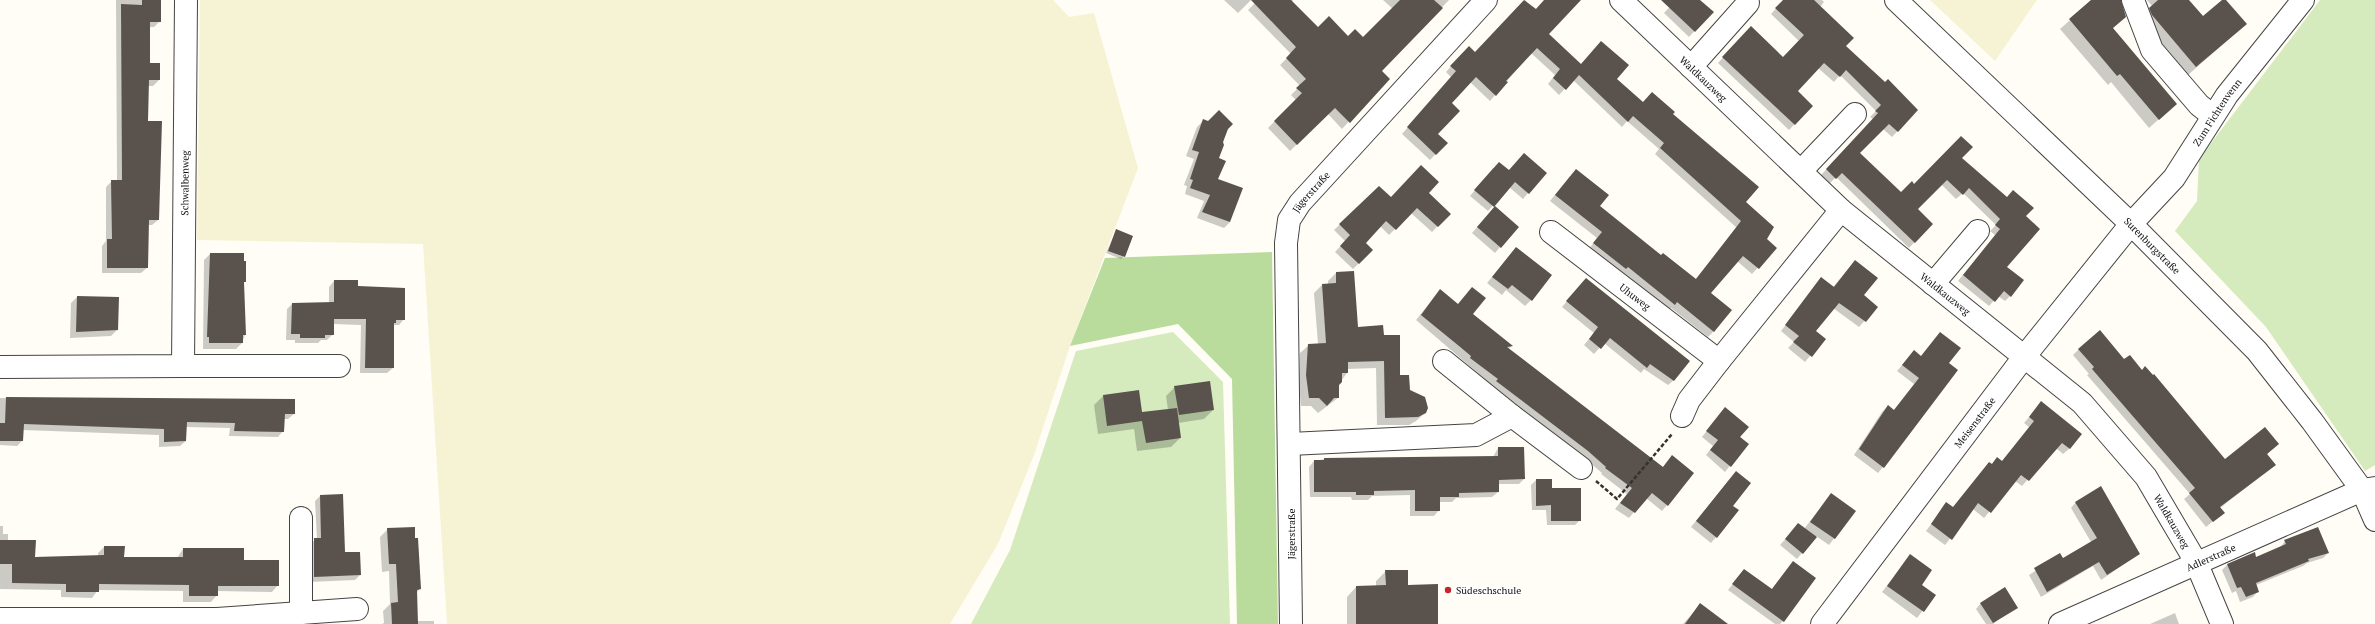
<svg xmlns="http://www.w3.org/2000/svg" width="2375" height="624" viewBox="0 0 2375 624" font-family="'PT Serif',serif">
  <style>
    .farmland { fill: #f6f3d4 }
    .green { fill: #d5ebbd }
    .forest { fill: #b9dc9c }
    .shadow { fill: #0003 }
    .building { fill: #5a524d }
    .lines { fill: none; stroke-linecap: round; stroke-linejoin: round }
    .minor-casing { stroke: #444; stroke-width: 24 }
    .path { stroke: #333; stroke-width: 2.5; stroke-dasharray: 4 2; stroke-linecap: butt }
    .minor { stroke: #fff; stroke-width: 22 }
    .poi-dot { fill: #c4262e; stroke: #fff; stroke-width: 1.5 }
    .labels { text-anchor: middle; stroke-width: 4; stroke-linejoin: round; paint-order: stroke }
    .street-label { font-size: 10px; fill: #111; stroke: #fff }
    .poi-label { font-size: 10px; fill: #111; stroke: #fff; text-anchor: start }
  </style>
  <rect width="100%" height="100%" fill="#fffdf5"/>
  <!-- farmland -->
  <path class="farmland" d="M200,0H1053L1069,17L1094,13L1138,168L1070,346L1034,455L998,544L950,624H447L423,244L197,240Z
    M1930,0H2037L1995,61Z"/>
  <!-- green -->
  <path class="green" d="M2320,0H2375V465L2365,471L2266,327L2175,231L2197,201L2199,159Z
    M1173,332L1223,382L1230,624H971L1010,550L1076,351Z"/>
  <!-- forest -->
  <path class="forest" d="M1272,252L1278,624H1237L1232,379L1178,324L1070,346L1105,258Z"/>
  <!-- shadow -->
  <path class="shadow" d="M116,0H160V21L154,27H149V64H159V80L153,86H148L147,122L158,220L152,225H148L147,268L141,273H102V246L106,241V187L112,181H117Z
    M1224,0H1251L1238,13Z
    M1258,0H1293L1292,2L1318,28L1348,37L1363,38L1393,9L1383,0H1449L1381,71L1388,79L1342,129L1328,114L1290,151L1268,128L1296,100L1291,95L1300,86L1280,65L1291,54L1248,10Z
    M1525,0L1535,10L1545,0H1579L1548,34L1580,65L1615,79L1643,103L1672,114L1744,202L1766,239L1776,248L1752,274L1737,261L1709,293L1713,332L1708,337L1671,308L1669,310L1622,272L1620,274L1589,249L1597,238L1550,201L1570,176L1599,206L1661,256L1695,280L1737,228L1655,154L1659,149L1627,121L1622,127L1573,80L1559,95L1548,84L1555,75L1531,53L1490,101L1470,82L1450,103L1437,134L1446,143L1430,160L1402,134L1451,77L1446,72L1463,53H1475Z
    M1676,0H1699L1712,12L1689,37L1664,13Z
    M1784,0H1822L1824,2L1820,7L1844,46L1917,110L1892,137L1883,129L1859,153L1901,193L1961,158L2025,216L2006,267L2010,296L2005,301L1998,296L1989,306L1958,281L1995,235L1990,231L1996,225L1963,193L1956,199L1941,184L1916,209L1932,224L1909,248L1836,177L1830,183L1821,175L1873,119L1870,117L1876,111L1840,75L1834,82L1818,68L1796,91L1812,106L1789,130L1718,63L1746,33L1783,58L1799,41L1771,14Z
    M2093,0H2119L2112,28L2167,112L2149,128L2111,82L2108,85L2060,29Z
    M2147,0H2188L2203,18L2225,0L2246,24L2188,75L2144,23L2142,17L2152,6Z
    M1203,121L1227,129L1218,159L1217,180L1230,222L1224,228L1197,218L1204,201L1185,194L1187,186L1184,185L1194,159L1186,156L1197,127Z
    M1493,168L1508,171L1545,173L1523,199L1509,187L1488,211L1470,196Z
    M1379,187L1390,199L1427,193L1449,214L1432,232L1411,213L1389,235L1380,226L1364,243L1372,250L1353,269L1335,252L1345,241L1334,230Z
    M1495,207L1500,247L1495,253L1472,233Z
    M1116,231L1124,256L1121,259L1106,253Z
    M210,254L245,281L243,283L245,335L242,343L236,349H203L204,260Z
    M1510,255L1531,300L1525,306L1506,290L1502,295L1487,283Z
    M1855,261L1863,295L1877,307L1859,327L1833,308L1814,331L1824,339L1805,362L1788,348L1794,342L1781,331L1821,278L1833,287Z
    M1336,273L1357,328L1383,336L1399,376L1425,413L1416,421L1409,425H1377L1376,368L1347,369V373L1338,385V398L1318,413L1311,406H1301L1299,384L1300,353L1309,345L1318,344L1314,293L1322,285H1328V281Z
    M1586,279L1674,380L1668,385L1644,369L1641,373L1604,343L1594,354L1584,345L1594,333L1562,307Z
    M334,281L356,287L404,319L399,325H393V368L387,373H360L361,325L333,324V334L327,340H321L318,343H295V340H286L287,309L292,304L329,303V287Z
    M1435,296L1471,314L1512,346L1508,349L1662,468L1667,462L1693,474L1662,511L1646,498L1629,518L1615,509L1627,494L1601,474L1602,473L1582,456L1515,405L1416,320Z
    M77,297L117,330L111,336L70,338L71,303Z
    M2079,349L2124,360L2142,371L2225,460L2277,444L2267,454L2275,465L2220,508L2223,513L2206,527L2184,499L2190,494L2087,375L2089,374L2073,355Z
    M1909,357H1921L1948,363L1883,467L1878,473L1854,455L1882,412L1888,406L1893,411L1914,384L1897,371Z
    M1175,387L1213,410L1204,419L1178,423L1180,438L1171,447L1137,451L1134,429L1098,434L1094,405L1103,396L1141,414L1168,410L1166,396Z
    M0,398L294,400V414L288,419H284L283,431L278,437L229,436L230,428L186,427V441L180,446L159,447V435L23,430L22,441L17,446L0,445Z
    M2041,403L2080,434L2069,449L2063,454L2056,448L2022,486L2015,481L1984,518L1973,509L1945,545L1926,531L1946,504L1953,508L1997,458L2002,462L2029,427L2024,423Z
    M1720,414L1747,444L1725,472L1706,455L1713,446L1702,437Z
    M1498,448L1524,479L1519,484H1498V492L1492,497L1456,498L1452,502H1439V510L1434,516H1410V495L1372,496L1368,500H1352L1351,497H1310L1309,467L1314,461L1325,459L1493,457Z
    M1731,478L1732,506L1738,511L1711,543L1691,527Z
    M1536,480L1551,489L1580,520L1575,525H1547L1546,510H1532L1531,485Z
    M1831,494L1855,511L1829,545L1816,536L1797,559L1780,545L1798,525L1804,529Z
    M320,496L344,553L360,575L355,580L309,582V544L317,539L315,501Z
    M2076,502L2139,554L2101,580L2093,566L2041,597L2029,575L2060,555L2063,560L2091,542L2071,508Z
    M0,526H3V534H8V541L34,558L98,556V553L104,547L123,558H177L183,549L243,561L278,585L272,592L217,591V595L211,602H183V591L98,590L92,598L61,597V590L0,589Z
    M388,529L420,589L416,593L417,621H434V624H382L384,623L383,611L390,604L389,571L382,572L380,537Z
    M2285,541L2328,553L2323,558L2307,563L2303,566L2256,585L2258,591L2253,597L2240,602L2236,591L2232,593L2222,570L2227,565L2254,554L2256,558L2280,548Z
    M1910,556L1921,585L1935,595L1917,618L1882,592Z
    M1793,562L1783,621L1780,624H1775L1728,590L1744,570L1771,590Z
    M1386,571L1407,586L1437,624H1347V597L1356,587H1376V581Z
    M1981,603L2016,607L1993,624H1986L1976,609Z
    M1700,605L1727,624H1683Z
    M2175,613L2179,624H2150Z"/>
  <!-- building -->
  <path class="building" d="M142,0H161V22H150V63H160V80H149L148,121H162L159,220H149L148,268H107V239H112L111,180H122L121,4L142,5Z
    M1251,0H1291L1318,27L1329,16L1348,36L1355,29L1363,37L1400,0H1434L1443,8L1382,71L1390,79L1350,123L1335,108L1297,145L1274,121L1302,93L1296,88L1306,79L1286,58L1296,47Z
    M1524,0L1536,9L1544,0H1581L1549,34L1581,64L1601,41L1629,65L1617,79L1643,102L1652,92L1675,112L1673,114L1759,187L1746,202L1774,227L1767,239L1777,248L1759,269L1743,256L1711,293L1732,310L1714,332L1677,302L1675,305L1628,267L1626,269L1593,243L1602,232L1555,195L1576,169L1609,195L1600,206L1661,255L1663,253L1696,279L1741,221L1660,148L1664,143L1633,116L1628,122L1579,75L1566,90L1553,78L1560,69L1537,48L1506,81L1508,82L1496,96L1476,77L1452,103L1460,111L1438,134L1448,143L1436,155L1407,127L1456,71L1450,66L1469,46L1475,52Z
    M1661,0H1700L1714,12L1695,32Z
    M1783,0H1814L1854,38L1846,46L1885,82L1888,79L1918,110L1898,132L1889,124L1860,153L1901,192L1912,181L1914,184L1961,136L1973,147L1962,158L2007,197L2013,190L2034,208L2026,216L2040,229L2007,267L2024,280L2011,297L2004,291L1995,302L1963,275L2000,229L1995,225L2000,219L1969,188L1963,195L1947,180L1918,209L1933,224L1915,243L1842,173L1836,179L1826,169L1878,113L1875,111L1881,105L1846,70L1840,77L1824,63L1798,91L1813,106L1795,125L1722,57L1751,26L1783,57L1804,35L1775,8Z
    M2091,0H2121L2126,17L2113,28L2177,104L2159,120L2120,74L2117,76L2069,19Z
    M2158,0H2189L2203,16L2222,0H2226L2247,24L2196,67L2152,15L2149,8Z
    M1219,110L1233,124L1228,129L1223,142L1224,145L1219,158L1226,161L1218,179L1243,188L1230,222L1202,212L1210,195L1190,188L1193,180L1190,179L1199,152L1192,150L1203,119L1208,121Z
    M1524,153L1547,173L1529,194L1515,182L1494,207L1474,190L1499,162L1509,170Z
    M1421,165L1439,182L1429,193L1451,214L1438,227L1417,208L1396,230L1386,221L1366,243L1373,250L1359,264L1340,246L1350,235L1339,224L1379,186L1391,197Z
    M1495,206L1519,227L1501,248L1477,227Z
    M1116,229L1133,236L1125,257L1108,251Z
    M1516,247L1552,275L1532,301L1512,285L1508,289L1492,277Z
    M210,253H244V261H246V282H244L246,335H243V343H209V337H207Z
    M1855,260L1878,278L1864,295L1878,307L1866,322L1839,303L1816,331L1826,339L1812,357L1793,342L1799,336L1785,325L1821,277L1834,287Z
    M1354,271L1358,327L1383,325L1384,335H1400V375H1409L1410,390L1425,397L1428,408L1426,413L1418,417L1385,418L1384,361L1348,362V373H1342V382L1339,385V398H1334L1327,406L1319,398H1309L1306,375L1308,344L1326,343L1322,284L1336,283V272Z
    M1586,278L1690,361L1674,381L1650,364L1647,368L1610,338L1601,349L1589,339L1598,327L1566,301Z
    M334,280H358V286L405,288V320H396V323H394V368H365L366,319H334V335H325V338H300V334H291L292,303L334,302Z
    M1472,287L1486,298L1473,314L1513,346L1507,347L1663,467L1672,455L1694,473L1668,506L1652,493L1635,513L1620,503L1632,488L1605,468L1606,467L1588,451L1496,381L1498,379L1470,358L1471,356L1459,346L1421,315L1440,289L1458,304Z
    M77,296L119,297L118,330L76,332Z
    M2100,330L2124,359L2130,355L2142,370L2145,366L2153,375L2154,374L2225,459L2265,427L2279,444L2267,454L2276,465L2220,507L2225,513L2213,522L2189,493L2195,488L2092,369L2094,367L2078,349Z
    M1940,332L1961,348L1949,363L1958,370L1884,468L1859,449L1888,405L1894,410L1919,378L1902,365L1914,350L1921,356Z
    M1210,381L1214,410L1179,415L1174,386Z
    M1139,390L1142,412L1177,408L1181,438L1146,443L1142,421L1107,426L1103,395Z
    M6,397L295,399V414H285L284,432L234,431L235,423L187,422L186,441L164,442V429L24,424L23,441H0V423H5Z
    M2041,401L2082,434L2070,449L2062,443L2029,481L2021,475L1991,513L1978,503L1952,540L1931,524L1946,502L1953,507L1989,462L1992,464L1997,457L2002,461L2034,421L2029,417Z
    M1725,407L1749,427L1740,437L1749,444L1731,467L1710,450L1718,440L1706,431Z
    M1498,447H1524L1525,479L1499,480V492L1459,493V497H1440V511H1415V490L1374,491V495H1356V492H1314V460H1324V458L1498,456Z
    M1736,471L1751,483L1733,506L1739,510L1717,538L1696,521Z
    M1536,479H1552V488H1581V521H1551V505L1536,506Z
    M2101,486L2140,554L2107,575L2099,562L2047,592L2034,568L2060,553L2063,558L2097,538L2075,502Z
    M1831,493L1856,511L1835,539L1810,522Z
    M343,494L345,552H360L361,575L314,577V538H321L320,495Z
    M1798,523L1817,537L1803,554L1785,539Z
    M415,527V538H418L421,589L417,590L418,624H392L391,603L398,602L396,564H389L387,528Z
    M2318,527L2329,553L2308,559L2309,561L2256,583L2259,592L2246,597L2241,587L2237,588L2227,564L2255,552L2256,557L2286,544L2284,540Z
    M0,540H36L35,557L104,555V546H125L124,557H183V548H244V560H279V586H218V596H189V585L99,584V592H66V584L12,583V564H0Z
    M1910,554L1932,570L1922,585L1936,595L1924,612L1887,586Z
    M1793,561L1816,578L1784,622L1732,584L1744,569L1772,589Z
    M1385,570H1408V585L1438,584V624H1356V586L1386,585Z
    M2005,587L2018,608L1993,623L1980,603Z
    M1700,603L1728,624H1685Z"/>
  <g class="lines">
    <defs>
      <g id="minor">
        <path id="s1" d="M1621,0L1841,210L2082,403L2146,477L2196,562L2222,624"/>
        <path id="s2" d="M1896,0L2131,224L2257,351L2312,421L2362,490L2375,520"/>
        <path d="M2133,0L2152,50L2199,105L2213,116"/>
        <path d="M1691,67L1748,3"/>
        <path d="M1801,171L1855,114"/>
        <path id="s3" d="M1551,232L1719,361"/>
        <path d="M1933,284L1978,231"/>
        <path d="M1444,361L1512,416"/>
        <path d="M183,366H339"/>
        <path id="s4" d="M0,367L183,366L186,0"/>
        <path d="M1682,416L1689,400L1719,361L1841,210"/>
        <path d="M1290,444L1476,435L1512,416L1581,468"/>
        <path d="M301,518V613"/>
        <path d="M0,619H217V624"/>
        <path d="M217,619L357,609"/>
        <path id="s5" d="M1291,624L1286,243L1289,220L1300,203L1486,0"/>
        <path id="s6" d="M1822,624L2024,357L2131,224L2174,178L2227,95L2303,0"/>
        <path id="s7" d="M2060,624L2362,490L2375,488"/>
      </g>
    </defs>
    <!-- minor casing -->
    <use href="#minor" class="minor-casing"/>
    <!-- path -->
    <path class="path" d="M1596,481L1617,499L1672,434"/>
    <!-- minor -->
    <use href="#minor" class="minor"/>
  </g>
  <!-- markers -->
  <circle class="poi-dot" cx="1448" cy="590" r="4"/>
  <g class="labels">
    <!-- street labels -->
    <g class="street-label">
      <text dy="4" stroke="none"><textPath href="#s1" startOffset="114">Waldkauzweg</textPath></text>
      <text dy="4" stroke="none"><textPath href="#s6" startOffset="647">Zum Fichtenvenn</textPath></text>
      <text dy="4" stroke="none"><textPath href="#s4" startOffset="366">Schwalbenweg</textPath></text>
      <text dy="4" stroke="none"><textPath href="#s5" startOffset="440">Jägerstraße</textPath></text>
      <text dy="4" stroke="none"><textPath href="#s2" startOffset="355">Surenburgstraße</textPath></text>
      <text dy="4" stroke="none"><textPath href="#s1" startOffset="438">Waldkauzweg</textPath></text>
      <text dy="4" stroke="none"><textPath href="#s3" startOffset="106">Uhuweg</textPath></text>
      <text dy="4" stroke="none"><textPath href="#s6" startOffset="253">Meisenstraße</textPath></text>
      <text dy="4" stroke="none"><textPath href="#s1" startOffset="762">Waldkauzweg</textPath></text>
      <text transform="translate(1291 534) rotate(-90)" y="4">Jägerstraße</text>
      <text dy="4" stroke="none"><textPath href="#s7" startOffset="165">Adlerstraße</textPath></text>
    </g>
    <!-- poi labels -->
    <g class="poi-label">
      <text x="1456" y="594">Südeschschule</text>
    </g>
  </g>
</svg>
